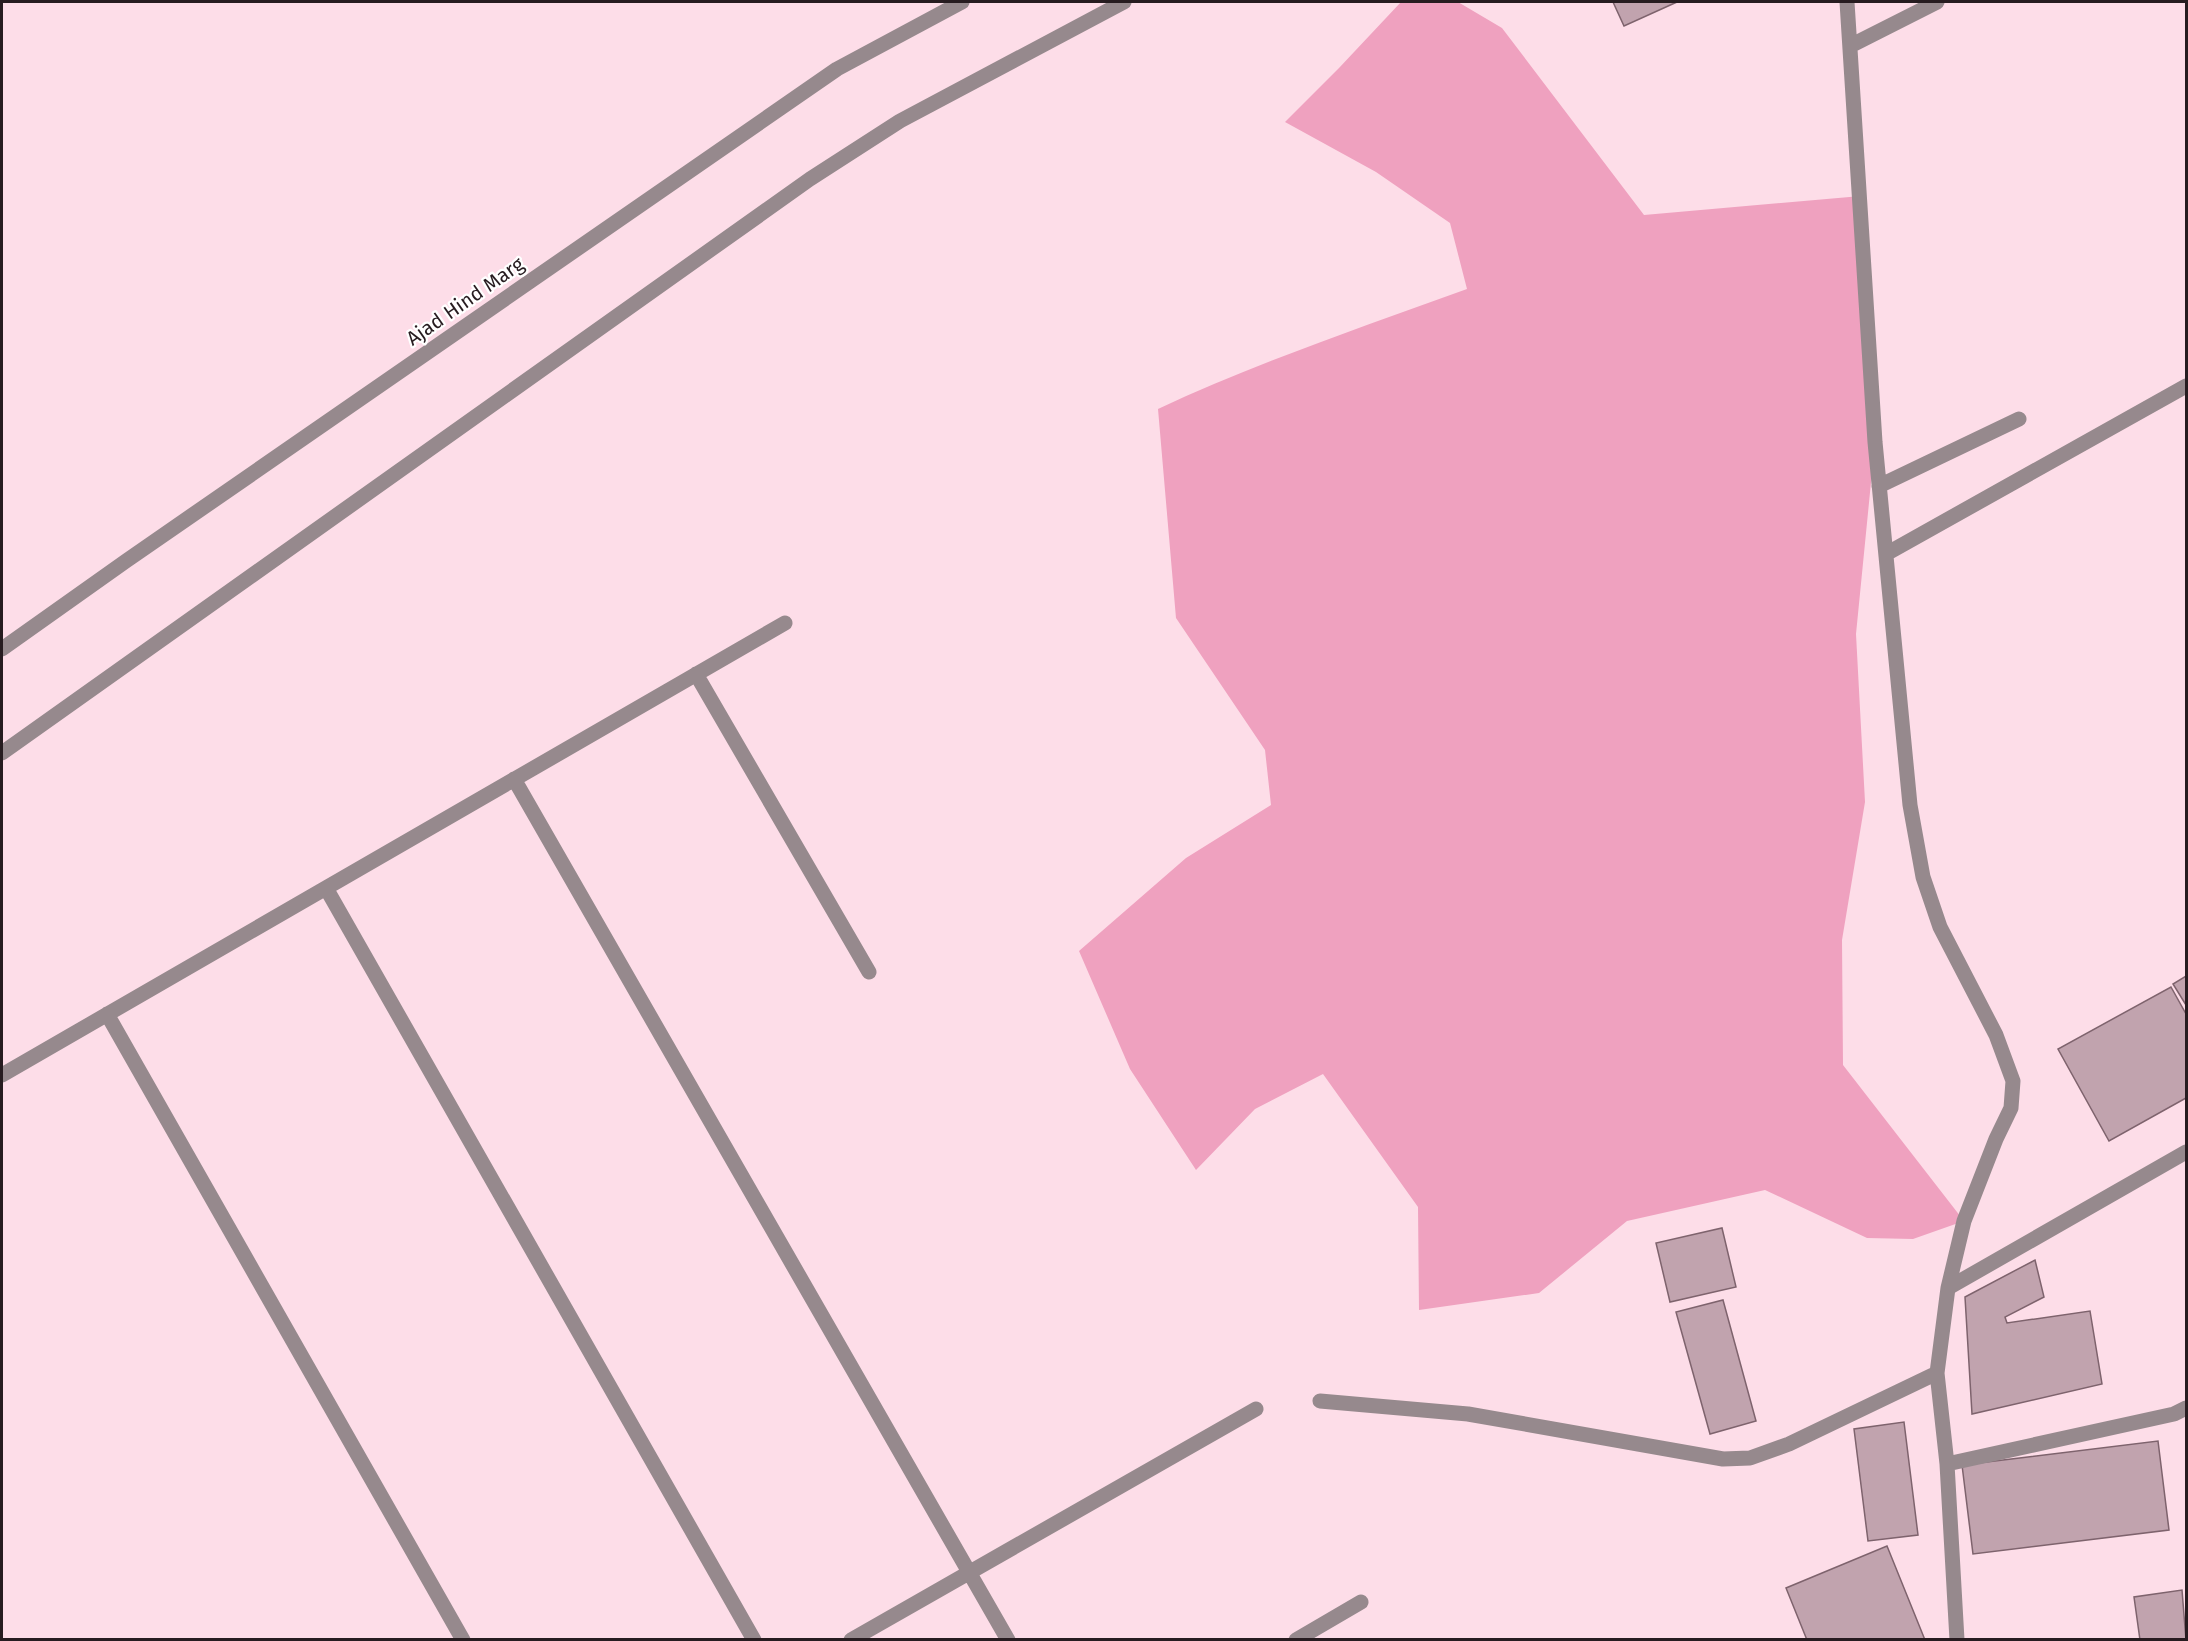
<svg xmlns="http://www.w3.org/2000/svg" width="2188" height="1641" viewBox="0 0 2188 1641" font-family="'Fira Sans',sans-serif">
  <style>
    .green { fill: #efa1bf }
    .building { fill: #c1a3ae; stroke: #7e636d; stroke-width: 1.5 }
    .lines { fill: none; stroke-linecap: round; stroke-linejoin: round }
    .service { stroke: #96898d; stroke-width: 15 }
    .minor { stroke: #96898d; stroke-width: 15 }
    .tertiary { stroke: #96898d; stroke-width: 15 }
    .labels { text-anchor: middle; stroke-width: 4.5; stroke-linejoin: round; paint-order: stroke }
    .street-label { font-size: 20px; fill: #271c20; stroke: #fff }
  </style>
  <rect width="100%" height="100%" fill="#fddde8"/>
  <!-- green -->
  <path class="green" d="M1401,2H1458L1502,28L1644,215L1861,196L1875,442L1856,634L1865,802L1842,940L1843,1065L1964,1221L1913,1239L1867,1238L1765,1190L1627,1221L1539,1293L1419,1310L1418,1207L1323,1074L1255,1109L1196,1170L1130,1069L1079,951L1186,858L1271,805L1265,750L1176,618L1158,409C1258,362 1363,327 1467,289L1450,223L1376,172L1285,122L1339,68Z"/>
  <!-- building -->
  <path class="building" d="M1613,2H1677L1624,26Z
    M2186,976V1005L2173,984Z
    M2171,987L2186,1014V1098L2109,1141L2058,1049Z
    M1722,1228L1736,1287L1670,1302L1656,1243Z
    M2035,1260L2044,1297L2005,1317L2007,1323L2090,1311L2102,1384L1972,1414L1965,1297Z
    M1723,1300L1756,1421L1710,1434L1676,1312Z
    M1904,1422L1918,1535L1868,1541L1854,1429Z
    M2158,1441L2169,1530L1973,1554L1962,1465Z
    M1887,1546L1925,1640H1807L1786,1588Z
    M2182,1590L2186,1640H2140L2134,1597Z"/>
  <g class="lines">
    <!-- service -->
    <path class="service" d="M696,674L869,972
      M514,779L1008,1640
      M326,888L754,1640
      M107,1014L463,1640
      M2,1075L785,623
      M851,1640L1256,1409
      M1296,1640L1361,1602"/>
    <!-- minor -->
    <path class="minor" d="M1847,2L1875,442L1910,805L1923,877L1940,927L1996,1035L2013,1081L2011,1108L1996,1139L1964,1221L1948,1288L1937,1373L1947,1464L1957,1640
      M1850,46L1937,2
      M1879,486L2019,419
      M1886,554L2186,386
      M1948,1288L2186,1152
      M1320,1401L1468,1414L1723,1459L1750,1458L1789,1444L1937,1373
      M1947,1464L2174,1414L2186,1408"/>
    <!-- tertiary -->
    <path class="tertiary" d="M2,649L126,561L837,69L962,2
      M2,753L810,179L900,121L1124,2"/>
  </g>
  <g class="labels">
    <!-- street labels -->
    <g class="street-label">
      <text transform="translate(465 301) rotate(-35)" y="7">Ajad Hind Marg</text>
    </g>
  </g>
  <!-- border -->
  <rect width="2188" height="1641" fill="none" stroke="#271c20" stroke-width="6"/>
</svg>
